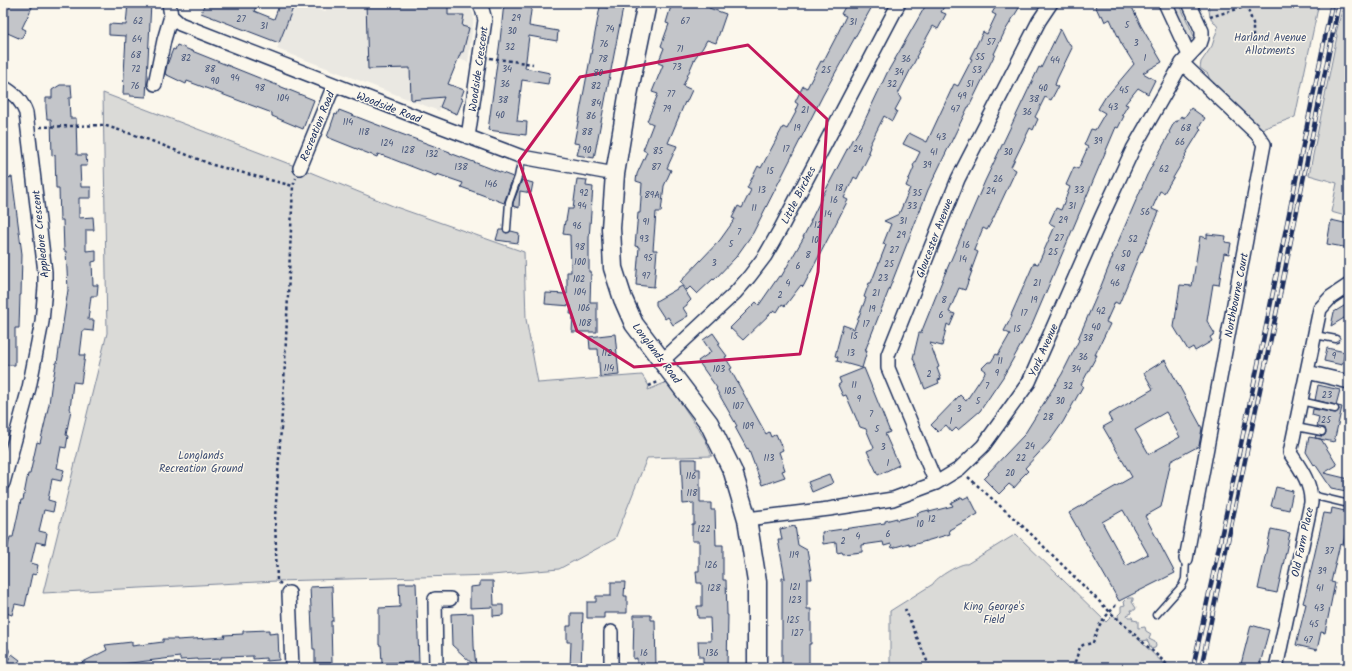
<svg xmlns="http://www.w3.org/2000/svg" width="1352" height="671" viewBox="0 0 1352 671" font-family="Kalam,sans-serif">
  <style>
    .built { fill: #eae8e2 }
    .green { fill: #dadad7; stroke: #7a849a }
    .building { fill: #c3c5c9; stroke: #1b2f5e; fill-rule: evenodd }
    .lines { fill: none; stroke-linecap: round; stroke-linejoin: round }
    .lane-casing { stroke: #1b2f5e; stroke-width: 9 }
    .street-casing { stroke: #1b2f5e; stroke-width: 16 }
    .secondary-casing { stroke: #1b2f5e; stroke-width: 21 }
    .path { stroke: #1b2f5e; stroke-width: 2.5; stroke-dasharray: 3 3; stroke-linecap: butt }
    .lane { stroke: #fbf7ec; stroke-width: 6 }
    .street { stroke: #fbf7ec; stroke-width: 13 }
    .secondary { stroke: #fbf7ec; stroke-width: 18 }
    .rail-casing { stroke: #1b2f5e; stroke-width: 4.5 }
    .rail { stroke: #fbf7ec; stroke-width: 3; stroke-dasharray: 9; stroke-linecap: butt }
    .marked { fill: none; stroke: #c2185b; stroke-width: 3; stroke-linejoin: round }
    .labels { text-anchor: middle; stroke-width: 3; stroke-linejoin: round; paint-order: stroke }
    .number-label { font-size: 9px; fill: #455479 }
    .park-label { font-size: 11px; fill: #415176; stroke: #fbf7ec }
    .street-label { font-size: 11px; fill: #1b2f5e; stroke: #fbf7ec }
  </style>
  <rect width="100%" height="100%" fill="#fbf7ec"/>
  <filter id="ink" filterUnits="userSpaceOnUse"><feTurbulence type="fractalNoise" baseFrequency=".025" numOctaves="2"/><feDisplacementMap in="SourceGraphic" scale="8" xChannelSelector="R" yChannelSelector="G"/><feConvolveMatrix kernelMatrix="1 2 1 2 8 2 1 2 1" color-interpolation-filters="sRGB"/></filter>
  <g filter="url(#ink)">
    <!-- built -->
    <path class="built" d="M295,3H301L325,12L329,3H465L471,9L474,16L468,62L458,59L439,111L277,49Z"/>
    <!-- green -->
    <path class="green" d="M1171,3H1179L1193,34L1194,38L1192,39H1188Z
      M1208,3H1319L1295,117L1262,129L1210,81L1208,74L1200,68L1201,62L1212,46L1218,27L1210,17Z
      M1344,3H1349V217L1331,212L1337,183L1309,175L1337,36L1336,33Z
      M103,93L300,168L393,206L524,252L526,319L538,383L642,375L649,386L648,390L667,382L705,439L712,456L647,458L615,539L559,569L492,575L277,581L43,593L107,333Z
      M1016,534L1106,622L1113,615L1119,620L1118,615L1121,612V606L1125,605L1124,602L1128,598H1133V600L1132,602L1136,608L1135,610H1131L1132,613L1127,615L1128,617H1132L1133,620L1138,621V628L1145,627L1146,631L1151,634L1149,639L1155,642L1156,646L1155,648L1151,649L1147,640L1143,641L1139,640L1168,668H890V611L933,584C935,578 962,562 967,564Z"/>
    <!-- building -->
    <path class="building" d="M10,3H34L22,28L26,30L21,39L3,31V18Z
      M128,3H151L146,97L130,96V94H123L126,36L109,35V24L126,25Z
      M205,3H258L254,11L274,19L280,3H295L279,43L201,13Z
      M366,3H427V6L448,5V15H464L462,26L469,28L463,52H461L448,84L464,90L461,98L463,99L457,114L440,107L444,97L411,100L410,68L368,69Z
      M504,3H532L529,26L558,31L557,41L529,36L525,68L550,73L548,84L522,80L517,121L527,122L526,135L488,130L500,41Z
      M610,3H624L594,158L577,155L580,144L574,143L600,7L609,8Z
      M672,3H711L709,8L726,14L716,43L707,40L702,49L700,51L695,58L683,86L692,90L686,103L685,102L668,143L677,146L667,168L671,170L664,186L661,212H656L653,250H657L654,287L636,285L639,247L635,246L638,213H640L642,183L636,181L637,174L647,152L643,150L653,124L647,121L658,94L652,92L663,65L658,63L664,48L661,46L669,24L666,23Z
      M847,3H874L823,95L753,233L736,257L714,280L713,279L697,294L690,287L687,290L680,282L720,240L735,219L732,218L738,206L742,208L751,190L747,188L758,166L761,168L783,127L787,129L796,112L795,111L798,104L795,102L803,86L807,88L821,61L823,62L836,37L846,16L841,14Z
      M927,3H946L941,12L946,14L938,29L933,26L916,57H917L898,94L901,99L895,110L897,111L892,121L884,116L869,146L870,147L868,152L870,153L857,179L854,177L844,198L848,200L803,287L801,285L785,306L782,304L777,312L774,310L743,340L730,328L756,302L759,305L779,276L781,277L804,237H803L811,222H810L822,197L853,138L854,139L863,124L887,73Z
      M998,3H1022L1005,31L994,54H995L969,107H968L928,190L865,351H867L862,368L837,361L838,357L835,356L843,325L854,329L866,298L864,297L869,283H871L886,245L883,244L891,224L884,221L899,214L910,188L906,186L914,167L913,166L920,152L903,144L909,133L927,142L954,84L958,86L972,59L970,58L983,32L987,34L996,15L992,13Z
      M1094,3H1130L1141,26L1162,62L1143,73L1155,80L1148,94L1138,88L1125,104L1128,105L1122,115L1124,116L1118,128L1116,127L1032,325L1003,377L980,411L958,430L956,428L952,432L946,425L938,432L931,425L960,395L966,401L986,371L982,368L988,362H991L996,354L998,355L1010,334L1004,331L1012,316L1011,315L1034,263L1038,264L1055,226L1049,223L1056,208L1061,210L1070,187L1066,185L1074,167L1078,169L1088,147L1084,145L1091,129L1095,130L1105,113L1098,109L1106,96H1107L1134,64L1121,43L1110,19L1105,22L1102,15L1100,16Z
      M1060,29L1066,41L1070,44L1072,48L1057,79L1055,85L1058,87L1051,100L1045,97L1035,117L1038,119L1033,130L1030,128L1011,167L1016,170L994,217L987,230L983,228L974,250L978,252L971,271H972L965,290L959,288L949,312L955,314L950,326L947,324L942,346L930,343L939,367L937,368L941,379L938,380L939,383L925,389L913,358L919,333H921L944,276L985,181L1039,67L1041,68Z
      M177,45L314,100L303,129L272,116V113L187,81L186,84L165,74L167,65L173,49L175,50Z
      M60,85H71L72,98H69L70,118H76L77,155H86L87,166H80L81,187H91V198H79V218L93,217L94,230H86V251L96,250V261L92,262L93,285H98L97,296H91L88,320H94L93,331L83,330L80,355H85L81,383L73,382L70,410H71L66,435L68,436L66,448L61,447L57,468L64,470L61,481L52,479L48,500L55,502L53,512L44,510L39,531L47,533L45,544L36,542L31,563L38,565L36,575L32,574L25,606L15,604L12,615L3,612V569L10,537H13L21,500H23L28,474H30L37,442L40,443L45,422L49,404L52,380H53L56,363H57L68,290L66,251H64L63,220H60L59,188H56L55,155L52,156L51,119H47L46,108V98H52V90Z
      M1191,108L1205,118L1199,127L1201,129L1185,155L1186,156L1164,193L1160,191L1152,209L1159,212L1142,252L1141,251L1119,304L1115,302L1106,322L1110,324L1095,355H1097L1081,385L1083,386L1063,422L1049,442L1025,468L1028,471L1020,479L1021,480L1014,488L1009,484L999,494L984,479L989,474L988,473L1024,435L1062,374L1079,340L1078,339L1101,286L1113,256H1112L1147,175L1170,133L1169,132L1175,121L1177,122L1181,116L1184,118Z
      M339,110L396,132L450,152V153L513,177L504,203L461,187L463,183L437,174L436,176L387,157L378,154L377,157L327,137L335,114L337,115Z
      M12,177L22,254L21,295H20L19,328H15V365H3V179Z
      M577,179L587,180L586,186L593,187L589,238V272H591L590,302H597V332H572L573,314H570L571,306L545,304L546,293L567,294V272H571L570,235L563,234L565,221H566L568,209H573Z
      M522,180L533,183L531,193L520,191L519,208L513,206V203Z
      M1331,220L1349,224V248L1327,244Z
      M499,230H503L506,233L511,231L519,233L518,243L496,240Z
      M1207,234L1226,236L1225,242L1231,243L1229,254L1224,253L1219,285L1213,284L1207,321L1215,334L1210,337L1212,341L1195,351L1193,347L1188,350L1174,327L1180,285L1192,286L1200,236L1207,238Z
      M682,286L691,300L687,304V305L683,308L688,316L673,325L668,317L665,319L656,305V301Z
      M1349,303V315L1331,326L1334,312Z
      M713,333L720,343L718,344L727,356L725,357L732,368L730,369L766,434L769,432L771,437L776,434L779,441L783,450L779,452L785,470L782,471L785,477L762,485L748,448L747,449L735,427L737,426L716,389L717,388L698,361L711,352L703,340Z
      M615,334L619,375L600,377L598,349H590L589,337Z
      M1327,348L1345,352L1342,365L1324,361Z
      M1165,360L1202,428L1199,446L1171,461L1161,507L1145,516L1175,573L1119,601L1069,513L1132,477L1103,427L1112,422L1108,415L1153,389L1144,373ZM1166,412L1180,437L1149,454L1135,430ZM1123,510L1148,554L1126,566L1102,522Z
      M864,368L890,432L885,434L899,465L878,475L867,451L874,448L866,429L860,427L846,395L843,396L838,385L841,383L839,378Z
      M1318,385L1340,390L1336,405L1315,400Z
      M1338,406L1342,407L1334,442L1315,438L1316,435L1324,436L1326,432L1325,428L1317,427L1319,417L1312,415L1313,409L1336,413L1339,410Z
      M1309,437L1321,439L1337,465L1324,473L1349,479L1346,491L1331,488L1315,464L1314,465L1306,452Z
      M681,459H696V469H700V503H711V510H715L716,545H723V580H726L727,615H728L727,668H709V665H703V657H699L698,641H711L710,618H698L697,606H702V583H697L696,571H699V541H692V524H694V503L683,504Z
      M829,474L833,483L812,492L808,482Z
      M1276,487L1293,491L1289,510L1271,506Z
      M969,496L978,514L949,530L950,534L909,546V543L892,548L891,544L884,546L883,542L862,545V552L843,554L842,552L837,553L836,542L823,544L822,532L885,523V521L897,518V520L918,515L917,513L929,510V512L953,506L951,503L962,497L963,499Z
      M1332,508L1349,512V518L1343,545L1340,544L1331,582L1335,583L1325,633L1321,632L1317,650L1296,645L1306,604L1303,603L1306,592L1324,513L1331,514Z
      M795,526L798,545L807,550L812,579H807V609H811V644H809V668H782V578H785L778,540H782L780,529Z
      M1271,529L1290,533L1277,593L1258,589Z
      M480,581H493L494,605H503V615L493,616V607L470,608V587L480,586Z
      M611,582H625L624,596H627V613H604V618H587V602H596V596H611Z
      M399,583H416L419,662L382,663L381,645H379V608L400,607Z
      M332,586L333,621H331L332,663H315V649H313L310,587Z
      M473,613L474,646L476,667L452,645L451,614Z
      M571,613H583L581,668H570L571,642H567V626H571Z
      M634,615H651V620H655L656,668H637V658L633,659Z
      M1251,625L1269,630L1259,668H1240Z
      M269,630V634L278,633L279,660L266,661V658L253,659V656L221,657V659L198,660V659L180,660V657L122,664L115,668H71L107,650L105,645L132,642V646L163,642V639H177V640L225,637L224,635L243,634V631Z
      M12,654L20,660L14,668H3Z"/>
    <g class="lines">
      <defs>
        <path id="lane" d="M507,229L509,202L518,177L522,157
          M1315,335L1336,339
          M1301,401L1335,409
          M1296,427L1322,432
          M1311,495L1349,504
          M1156,615L1182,586L1185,579L1186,559
          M3,649L5,651L3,655"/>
        <path id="street" d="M169,3L171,16L180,24L432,123L522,157L615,174
          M1165,3L1189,55
          M1182,63L1257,134L1264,144L1186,559
          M155,84L164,40L171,16
          M3,87C14,93 22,101 26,113L45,272V287L42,322L29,388L3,483
          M468,137L485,20L482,9L479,3
          M300,168L334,85
          M662,361L735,293L749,277L765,256L781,228L899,3
          M1307,372L1349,382
          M936,483L888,368V355L958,179L1039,21L1051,3
          M747,519L829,509L893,499L936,483L959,469L983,446L1029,382L1102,216L1133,149L1182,63L1200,44L1202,38V31L1189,3
          M289,593L292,668
          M436,668L435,599H450
          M611,668V632
          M1276,668L1311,503C1312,484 1300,468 1290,453L1320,309L1331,297L1349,285"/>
        <path id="secondary" d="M647,3L629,90L615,174L611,228L613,268L623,299L634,324L709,423L733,472L747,519L757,582V668"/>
      </defs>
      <!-- lane casing -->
      <use href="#lane" class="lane-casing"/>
      <!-- street casing -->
      <use href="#street" class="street-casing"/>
      <!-- secondary casing -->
      <use href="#secondary" class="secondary-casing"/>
      <!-- path -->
      <path class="path" d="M1246,5L1253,23V36
        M1210,17L1241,8L1250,3
        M490,58L533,64
        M40,127L103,125L144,138L213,165L293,186
        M649,386L660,381
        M968,477L1029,532L1110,612L1171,668
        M281,584L277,581L275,518L284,383L293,186L296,178
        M905,609L930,668
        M1073,668L1080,647L1083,645L1093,643C1098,623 1103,620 1116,605"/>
      <!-- lane -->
      <use href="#lane" class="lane"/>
      <!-- street -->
      <use href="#street" class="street"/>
      <!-- secondary -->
      <use href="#secondary" class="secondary"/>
      <defs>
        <path id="rail" d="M1193,668L1263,341L1332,3
          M1201,668L1275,319L1339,3"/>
      </defs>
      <!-- rail casing -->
      <use href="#rail" class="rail-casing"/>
      <!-- rail -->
      <use href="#rail" class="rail"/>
    </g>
  </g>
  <!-- marked area -->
  <path class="marked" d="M748,45L827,119L818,272L800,354L634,367L577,331L519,161L580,77Z"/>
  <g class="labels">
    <!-- number labels -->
    <g class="number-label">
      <text x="516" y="21">29</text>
      <text x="241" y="22">27</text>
      <text x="138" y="24">62</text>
      <text x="685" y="24">67</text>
      <text x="853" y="25">31</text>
      <text x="1127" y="28">5</text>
      <text x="264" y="29">31</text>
      <text x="610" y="32">74</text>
      <text x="512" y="34">30</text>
      <text x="137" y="42">64</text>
      <text x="991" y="45">57</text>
      <text x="1136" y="46">3</text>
      <text x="604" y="47">76</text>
      <text x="510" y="50">32</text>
      <text x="680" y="52">71</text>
      <text x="136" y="58">68</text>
      <text x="980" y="60">55</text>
      <text x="186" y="61">82</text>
      <text x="1145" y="61">1</text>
      <text x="603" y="62">78</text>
      <text x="906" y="62">36</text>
      <text x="1055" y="63">44</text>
      <text x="677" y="70">73</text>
      <text x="136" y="72">72</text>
      <text x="210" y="72">88</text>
      <text x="507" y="72">34</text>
      <text x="826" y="73">25</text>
      <text x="977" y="73">53</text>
      <text x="899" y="75">34</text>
      <text x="598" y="76">80</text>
      <text x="235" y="81">94</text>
      <text x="215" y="84">90</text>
      <text x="505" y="87">36</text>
      <text x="892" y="87">32</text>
      <text x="970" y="87">51</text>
      <text x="135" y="89">76</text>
      <text x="596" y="89">82</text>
      <text x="260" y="91">98</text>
      <text x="1043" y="91">40</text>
      <text x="1124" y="93">45</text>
      <text x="671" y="97">77</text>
      <text x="962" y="99">49</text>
      <text x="283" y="101">104</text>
      <text x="1034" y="102">38</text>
      <text x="503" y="103">38</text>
      <text x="596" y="106">84</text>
      <text x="1113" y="110">43</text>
      <text x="667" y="112">79</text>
      <text x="955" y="112">47</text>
      <text x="805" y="113">21</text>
      <text x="1027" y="115">36</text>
      <text x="500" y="118">40</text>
      <text x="591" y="119">86</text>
      <text x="348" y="125">114</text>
      <text x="797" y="131">19</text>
      <text x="1186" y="131">68</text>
      <text x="364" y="135">118</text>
      <text x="587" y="135">88</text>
      <text x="941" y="140">43</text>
      <text x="1098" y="144">39</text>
      <text x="1180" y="145">66</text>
      <text x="387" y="146">124</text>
      <text x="786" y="152">17</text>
      <text x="858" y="152">24</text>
      <text x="408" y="153">128</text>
      <text x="587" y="153">90</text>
      <text x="658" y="154">85</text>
      <text x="934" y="155">41</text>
      <text x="1008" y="155">30</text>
      <text x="432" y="157">132</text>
      <text x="927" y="168">39</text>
      <text x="461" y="170">138</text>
      <text x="656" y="170">87</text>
      <text x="1164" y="172">62</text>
      <text x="770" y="174">15</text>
      <text x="998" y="182">26</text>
      <text x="491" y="187">146</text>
      <text x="839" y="191">18</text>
      <text x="762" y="193">13</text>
      <text x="1079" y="193">33</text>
      <text x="991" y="194">24</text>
      <text x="584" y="196">92</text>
      <text x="917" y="196">35</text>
      <text x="652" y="198">89A</text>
      <text x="834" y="203">16</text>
      <text x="582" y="209">94</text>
      <text x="912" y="209">33</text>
      <text x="1072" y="209">31</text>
      <text x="754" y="211">11</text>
      <text x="1145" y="215">56</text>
      <text x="828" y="217">14</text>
      <text x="1063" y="223">29</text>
      <text x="903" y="224">31</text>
      <text x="646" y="225">91</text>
      <text x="818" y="228">12</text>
      <text x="577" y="229">96</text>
      <text x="739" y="235">7</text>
      <text x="901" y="238">29</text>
      <text x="1059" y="241">27</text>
      <text x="644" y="242">93</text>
      <text x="1133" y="242">52</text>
      <text x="815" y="243">10</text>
      <text x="731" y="247">5</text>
      <text x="966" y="248">16</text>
      <text x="580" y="250">98</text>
      <text x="894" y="253">27</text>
      <text x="1053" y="255">25</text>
      <text x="1126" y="257">50</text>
      <text x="808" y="258">8</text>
      <text x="648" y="261">95</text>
      <text x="963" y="262">14</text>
      <text x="580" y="265">100</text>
      <text x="714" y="266">3</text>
      <text x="889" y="267">25</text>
      <text x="798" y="269">6</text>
      <text x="1120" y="271">48</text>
      <text x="646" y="279">97</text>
      <text x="883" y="281">23</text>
      <text x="579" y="282">102</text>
      <text x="788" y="286">4</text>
      <text x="1037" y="286">21</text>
      <text x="1115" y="286">46</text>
      <text x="580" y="295">104</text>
      <text x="876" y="296">21</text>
      <text x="780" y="298">2</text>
      <text x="944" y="303">8</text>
      <text x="1034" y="303">19</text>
      <text x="584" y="311">106</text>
      <text x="872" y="312">19</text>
      <text x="1101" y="314">42</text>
      <text x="1024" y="316">17</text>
      <text x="941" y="318">6</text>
      <text x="585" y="326">108</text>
      <text x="866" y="327">17</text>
      <text x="1096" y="330">40</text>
      <text x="1017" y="332">15</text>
      <text x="854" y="339">15</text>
      <text x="1088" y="341">38</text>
      <text x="607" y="356">112</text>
      <text x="851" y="356">13</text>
      <text x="1334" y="359">9</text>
      <text x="1083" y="360">36</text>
      <text x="1000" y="364">11</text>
      <text x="609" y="371">114</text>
      <text x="719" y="372">103</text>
      <text x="1076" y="372">34</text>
      <text x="997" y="376">9</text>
      <text x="929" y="377">2</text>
      <text x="854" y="388">11</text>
      <text x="987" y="389">7</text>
      <text x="1068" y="389">32</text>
      <text x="730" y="394">105</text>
      <text x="1327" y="398">23</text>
      <text x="859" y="402">9</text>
      <text x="978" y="404">5</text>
      <text x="1060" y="404">30</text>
      <text x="738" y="409">107</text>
      <text x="959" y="412">3</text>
      <text x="871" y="417">7</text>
      <text x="1048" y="420">28</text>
      <text x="1326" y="423">25</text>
      <text x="951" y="424">1</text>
      <text x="748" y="429">109</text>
      <text x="877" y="432">5</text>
      <text x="1030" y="449">24</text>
      <text x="883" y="450">3</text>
      <text x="769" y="461">113</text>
      <text x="1021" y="461">22</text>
      <text x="888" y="466">1</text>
      <text x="1010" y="476">20</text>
      <text x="691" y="479">116</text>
      <text x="692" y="496">118</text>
      <text x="932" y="522">12</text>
      <text x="920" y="527">10</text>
      <text x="704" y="532">122</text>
      <text x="888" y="537">6</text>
      <text x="858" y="539">4</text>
      <text x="843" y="544">2</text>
      <text x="1329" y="554">37</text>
      <text x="794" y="558">119</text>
      <text x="711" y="568">126</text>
      <text x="1322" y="574">39</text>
      <text x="795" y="590">121</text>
      <text x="714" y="591">128</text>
      <text x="1320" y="591">41</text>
      <text x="795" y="603">123</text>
      <text x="1319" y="611">43</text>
      <text x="793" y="623">125</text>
      <text x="1314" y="627">45</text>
      <text x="797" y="636">127</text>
      <text x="1308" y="643">47</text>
      <text x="644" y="656">16</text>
      <text x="712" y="656">136</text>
    </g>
    <!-- park labels -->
    <g class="park-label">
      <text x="1270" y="41">Harland Avenue<tspan x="1270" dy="13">Allotments</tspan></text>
      <text x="201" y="459">Longlands<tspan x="201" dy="13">Recreation Ground</tspan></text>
      <text x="994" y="610">King George's<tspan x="994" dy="13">Field</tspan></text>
    </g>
    <!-- street labels -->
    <g class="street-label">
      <text transform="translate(478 69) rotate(-82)" y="4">Woodside Crescent</text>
      <text transform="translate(389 107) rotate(21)" y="4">Woodside Road</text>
      <text transform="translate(317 126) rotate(-68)" y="4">Recreation Road</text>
      <text transform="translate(798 195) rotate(-63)" y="4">Little Birches</text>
      <text transform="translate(40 234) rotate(-96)" y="4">Appledore Crescent</text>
      <text transform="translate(934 238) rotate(-69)" y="4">Gloucester Avenue</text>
      <text transform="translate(1236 295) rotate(-79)" y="4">Northbourne Court</text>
      <text transform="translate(1043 350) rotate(-66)" y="4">York Avenue</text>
      <text transform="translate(657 353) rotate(53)" y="4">Longlands Road</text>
      <text transform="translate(1302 542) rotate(-78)" y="4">Old Farm Place</text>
    </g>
  </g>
  <!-- margin -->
  <rect width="1352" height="671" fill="none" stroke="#fbf7ec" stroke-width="16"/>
  <rect x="8" y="8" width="1336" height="655" fill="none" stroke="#1b2f5e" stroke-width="1.5" filter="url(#ink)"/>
</svg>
